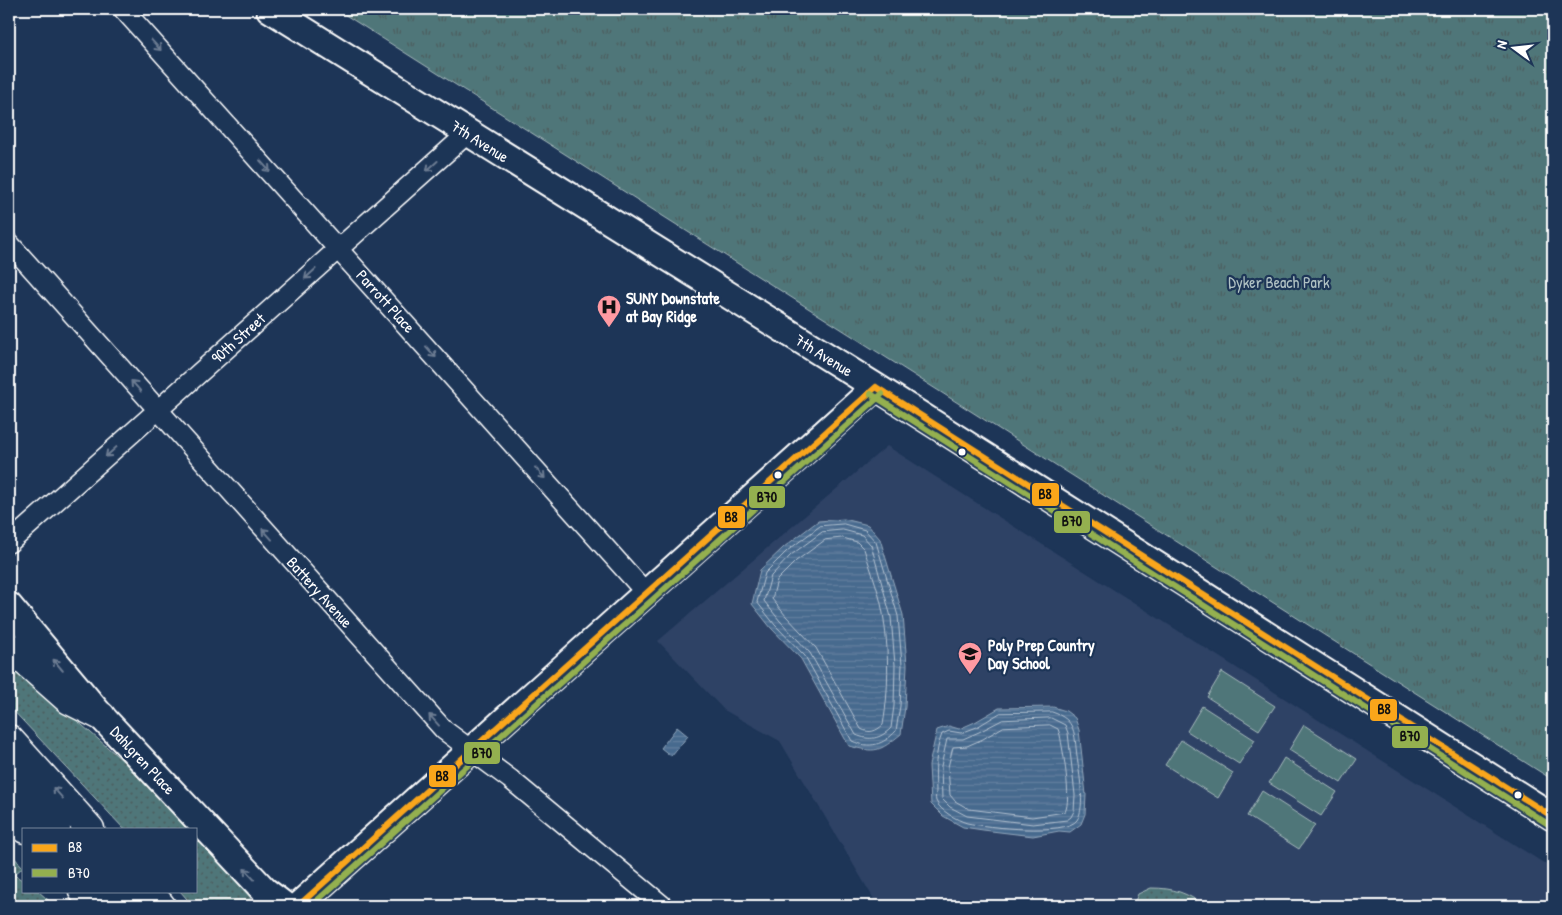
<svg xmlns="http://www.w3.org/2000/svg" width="1562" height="915" viewBox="0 0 1562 915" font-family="'Patrick Hand',sans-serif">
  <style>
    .built { fill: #2e4265 }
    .grass { fill: url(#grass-dots); stroke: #a7babc }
    .park { fill: url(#park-tufts); stroke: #a7babc }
    .garden { fill: #4f7679; stroke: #a7babc }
    .water { fill: url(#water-rules); stroke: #91a6bb }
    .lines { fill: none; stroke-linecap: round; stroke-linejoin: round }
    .shore { stroke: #b5c3d2; stroke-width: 1 }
    .street-casing { stroke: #fff; stroke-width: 22 }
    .secondary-casing { stroke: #fff; stroke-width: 30 }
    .highway-casing { stroke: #fff; stroke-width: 31 }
    .street { stroke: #1d3557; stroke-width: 19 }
    .secondary { stroke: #1d3557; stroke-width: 26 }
    .highway { stroke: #1d3557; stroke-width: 28 }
    .bus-1-casing { stroke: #1d3557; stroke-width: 10 }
    .bus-2-casing { stroke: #1d3557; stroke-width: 10 }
    .bus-1 { stroke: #faa61a; stroke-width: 6 }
    .bus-2 { stroke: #94b04f; stroke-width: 6 }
    .oneway { stroke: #6c7c92 }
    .bus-dot { fill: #fff; stroke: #1d3557; stroke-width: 2 }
    .labels { text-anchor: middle; stroke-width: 4.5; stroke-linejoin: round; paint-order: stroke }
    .street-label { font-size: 16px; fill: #fff; stroke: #1d3557 }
    .park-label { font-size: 16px; fill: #b0c1c3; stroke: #1d3557 }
    .poi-label { font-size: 16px; font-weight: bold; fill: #fff; stroke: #1d3557; text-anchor: start }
    .line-badge { stroke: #1d3557; stroke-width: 2 }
    .pale-badge-label { font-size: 14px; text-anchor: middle; font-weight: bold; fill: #111 }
  </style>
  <defs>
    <pattern id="grass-dots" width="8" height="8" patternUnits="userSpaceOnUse" patternTransform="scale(1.25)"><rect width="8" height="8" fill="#4f7679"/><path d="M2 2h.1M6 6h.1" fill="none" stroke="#4d5d5e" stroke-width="1.8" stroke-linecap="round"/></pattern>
    <pattern id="park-tufts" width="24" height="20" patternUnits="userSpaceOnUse" patternTransform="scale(1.25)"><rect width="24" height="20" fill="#4f7679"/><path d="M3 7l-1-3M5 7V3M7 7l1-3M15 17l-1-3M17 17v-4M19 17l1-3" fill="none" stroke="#4d5d5e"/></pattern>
    <pattern id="water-rules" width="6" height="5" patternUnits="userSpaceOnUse" patternTransform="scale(1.25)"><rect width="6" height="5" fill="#476a8e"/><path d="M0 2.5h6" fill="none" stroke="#63809f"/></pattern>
  </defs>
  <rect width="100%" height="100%" fill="#1d3557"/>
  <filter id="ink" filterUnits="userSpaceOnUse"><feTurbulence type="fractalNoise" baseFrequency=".02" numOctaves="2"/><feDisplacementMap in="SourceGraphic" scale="10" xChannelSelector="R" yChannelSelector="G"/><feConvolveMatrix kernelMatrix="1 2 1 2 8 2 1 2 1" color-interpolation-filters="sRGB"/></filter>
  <g filter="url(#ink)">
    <!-- built -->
    <path class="built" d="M887,446L1553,869V906H878L780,741L724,710L658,641Z"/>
    <!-- grass -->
    <path class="grass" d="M9,661L123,761L189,829H124L9,706Z
      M196,837L251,898L242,906H193L180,891H196Z
      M9,852L23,867L14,875L24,881V891H38L55,906H9Z
      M1151,888C1175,888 1186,893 1206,906H1133L1138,894Z"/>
    <!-- park -->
    <path class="park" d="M336,9H1553V780Z"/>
    <!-- garden -->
    <path class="garden" d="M1222,672L1275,706L1259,730L1207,697Z
      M1202,706L1255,740L1239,764L1187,731Z
      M1304,725L1357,759L1341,783L1289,750Z
      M1181,740L1233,773L1218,798L1165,765Z
      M1284,758L1337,792L1321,816L1269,783Z
      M1262,791L1315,825L1299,849L1247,816Z"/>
    <!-- water -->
    <path class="water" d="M844,519L868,525L880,539L903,615L907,665L905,707L901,734C879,752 876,753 849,746L801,659L771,628L752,604L760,570L784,547L818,521Z
      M1053,707L1066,711L1075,718L1079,730L1082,757L1086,795L1085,814L1081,824L1070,832L1059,831L1033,836L983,830L963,827L943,816L931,804L929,765L937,730L949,726L959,729L975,722L999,708Z
      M677,727L688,736L671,756L661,748Z"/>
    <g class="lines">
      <!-- shore -->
      <path class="shore" d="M844,524L865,530L876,542L898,616L902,665L900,706L896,731C883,745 870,749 852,741L805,656L775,625L757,602L765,573L787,551L820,526Z
        M843,530L862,535L871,545L891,617L895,665L894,706L891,728C880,739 870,741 856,735L810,653L780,621L764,601L771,576L791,555L822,532Z
        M843,538L857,542L864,549C871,571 881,596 884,620C889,654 889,691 883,725C876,731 870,734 861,729L816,648L786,616L772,599L777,580L796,561L825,540Z
        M1052,712C1077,720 1074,734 1077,756C1079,772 1086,807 1077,820C1066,836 986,827 967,823C957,820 940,811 936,801C935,798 936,793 936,790C935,771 935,752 942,734L949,731L961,733L977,727L1000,713Z
        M1051,718L1065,725L1068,733L1075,795L1074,811L1071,817L1067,820L1033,824L967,816L950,807L942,799L941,766L947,739H963L979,732L1002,720Z
        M1050,725L1058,729L1060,735C1063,751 1072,799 1065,812L1032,817L969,809L955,801L950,795L948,767L953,747L967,746L983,739L1003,727Z"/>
      <defs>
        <path id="street" d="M123,9L646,593
          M9,243L444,730L510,779L663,906
          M9,543L468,133"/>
        <path id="secondary" d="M270,9L876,387L1553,817
          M9,606L101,716L264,890L285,906
          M298,906L876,387"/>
        <path id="highway" d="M9,647L69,700L101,716
          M9,739L90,829
          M9,780L56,829
          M9,811L25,829
          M83,891L97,906
          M114,891L128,906
          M148,891L161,906"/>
      </defs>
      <!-- street casing -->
      <use href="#street" class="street-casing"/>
      <!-- secondary casing -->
      <use href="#secondary" class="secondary-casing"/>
      <!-- highway casing -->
      <use href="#highway" class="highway-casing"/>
      <!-- street -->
      <use href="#street" class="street"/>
      <!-- secondary -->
      <use href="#secondary" class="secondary"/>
      <!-- highway -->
      <use href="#highway" class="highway"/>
      <defs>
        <path id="bus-1" d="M876,387L1553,817
          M298,906L876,387"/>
        <path id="bus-2" d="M871,394L1548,824
          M311,906L882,394"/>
      </defs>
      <!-- bus-1 casing -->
      <use href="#bus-1" class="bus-1-casing"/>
      <!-- bus-2 casing -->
      <use href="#bus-2" class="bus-2-casing"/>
      <!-- bus-1 -->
      <use href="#bus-1" class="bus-1"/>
      <!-- bus-2 -->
      <use href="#bus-2" class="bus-2"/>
    </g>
    <!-- one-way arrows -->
    <defs><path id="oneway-shaft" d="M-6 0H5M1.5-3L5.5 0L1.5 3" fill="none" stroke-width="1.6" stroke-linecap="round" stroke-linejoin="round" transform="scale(1.25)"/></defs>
    <g class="oneway">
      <use href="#oneway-shaft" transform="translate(156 45) rotate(48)"/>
      <use href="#oneway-shaft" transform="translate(265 166) rotate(48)"/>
      <use href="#oneway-shaft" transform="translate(432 166) rotate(138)"/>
      <use href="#oneway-shaft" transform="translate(310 274) rotate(138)"/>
      <use href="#oneway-shaft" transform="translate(431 352) rotate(48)"/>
      <use href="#oneway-shaft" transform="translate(136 386) rotate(-132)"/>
      <use href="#oneway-shaft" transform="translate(111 452) rotate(138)"/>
      <use href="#oneway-shaft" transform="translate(540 473) rotate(48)"/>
      <use href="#oneway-shaft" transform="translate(267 534) rotate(-132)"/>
      <use href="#oneway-shaft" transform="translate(58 665) rotate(-130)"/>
      <use href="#oneway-shaft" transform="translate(434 720) rotate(-132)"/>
      <use href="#oneway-shaft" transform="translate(58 793) rotate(-132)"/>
      <use href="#oneway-shaft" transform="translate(249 874) rotate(-133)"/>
    </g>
  </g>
  <!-- icons -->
  <defs>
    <symbol id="hospital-pin" viewBox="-11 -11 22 30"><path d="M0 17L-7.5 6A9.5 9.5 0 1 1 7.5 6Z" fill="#ff9aa2" stroke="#1d3557"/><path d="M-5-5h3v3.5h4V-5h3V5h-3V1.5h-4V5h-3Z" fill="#111"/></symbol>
    <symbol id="school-pin" viewBox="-11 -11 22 30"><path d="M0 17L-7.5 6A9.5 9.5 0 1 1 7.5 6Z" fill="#ff9aa2" stroke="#1d3557"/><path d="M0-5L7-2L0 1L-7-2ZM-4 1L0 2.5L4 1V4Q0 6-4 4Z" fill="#111"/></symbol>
  </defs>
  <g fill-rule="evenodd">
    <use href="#hospital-pin" x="595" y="293" width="28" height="38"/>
    <use href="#school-pin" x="956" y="640" width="28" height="38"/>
  </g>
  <!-- markers -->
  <g class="bus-dot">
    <circle cx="962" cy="452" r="4.5"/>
    <circle cx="778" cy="475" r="4.5"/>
    <circle cx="1518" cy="795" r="4.5"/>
  </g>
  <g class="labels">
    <!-- street labels -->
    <g class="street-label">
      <text transform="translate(480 141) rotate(32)" y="6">7th Avenue</text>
      <text transform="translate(386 301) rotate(48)" y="6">Parrott Place</text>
      <text transform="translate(238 338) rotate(-42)" y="6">90th Street</text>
      <text transform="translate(824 355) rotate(32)" y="6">7th Avenue</text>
      <text transform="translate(320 592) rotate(48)" y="6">Battery Avenue</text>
      <text transform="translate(143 760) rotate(47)" y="6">Dahlgren Place</text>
    </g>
    <!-- park labels -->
    <g class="park-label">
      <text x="1279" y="288">Dyker Beach Park</text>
    </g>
    <!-- poi labels -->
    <g class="poi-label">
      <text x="626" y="304">SUNY Downstate<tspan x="626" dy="18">at Bay Ridge</tspan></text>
      <text x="988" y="651">Poly Prep Country<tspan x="988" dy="18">Day School</tspan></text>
    </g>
  </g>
  <g class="line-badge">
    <rect x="1031" y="482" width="29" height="25" rx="5" fill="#faa61a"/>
    <rect x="748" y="485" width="38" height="24" rx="5" fill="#94b04f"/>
    <rect x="717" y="505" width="29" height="24" rx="5" fill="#faa61a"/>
    <rect x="1053" y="510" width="38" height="24" rx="5" fill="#94b04f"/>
    <rect x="1369" y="698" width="29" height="24" rx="5" fill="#faa61a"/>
    <rect x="1391" y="725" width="38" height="24" rx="5" fill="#94b04f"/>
    <rect x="463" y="741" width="38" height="24" rx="5" fill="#94b04f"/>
    <rect x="428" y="764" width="29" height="24" rx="5" fill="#faa61a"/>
  </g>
  <g class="pale-badge-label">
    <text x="1045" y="499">B8</text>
    <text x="767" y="502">B70</text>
    <text x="731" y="522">B8</text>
    <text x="1072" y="526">B70</text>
    <text x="1384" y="714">B8</text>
    <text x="1410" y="741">B70</text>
    <text x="482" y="758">B70</text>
    <text x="442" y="781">B8</text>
  </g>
  <!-- margin -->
  <rect width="1562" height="915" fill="none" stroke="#1d3557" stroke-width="30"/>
  <rect x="15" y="15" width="1532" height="885" fill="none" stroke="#fff" stroke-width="2" filter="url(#ink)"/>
  <!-- legend -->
  <rect x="22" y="828" width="175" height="65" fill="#1d3557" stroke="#77869a"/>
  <rect x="32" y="844" width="25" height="8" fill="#faa61a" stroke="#77869a"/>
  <text x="68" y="852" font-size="15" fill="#ffffff">B8</text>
  <rect x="32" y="869" width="25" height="8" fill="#94b04f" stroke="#77869a"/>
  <text x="68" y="878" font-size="15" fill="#ffffff">B70</text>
  <!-- north arrow -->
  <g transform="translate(1514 48) rotate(285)" stroke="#1d3557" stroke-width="4" paint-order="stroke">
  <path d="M0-4L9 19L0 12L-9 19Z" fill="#ffffff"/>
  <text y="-8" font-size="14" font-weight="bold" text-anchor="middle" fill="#ffffff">N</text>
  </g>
</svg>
